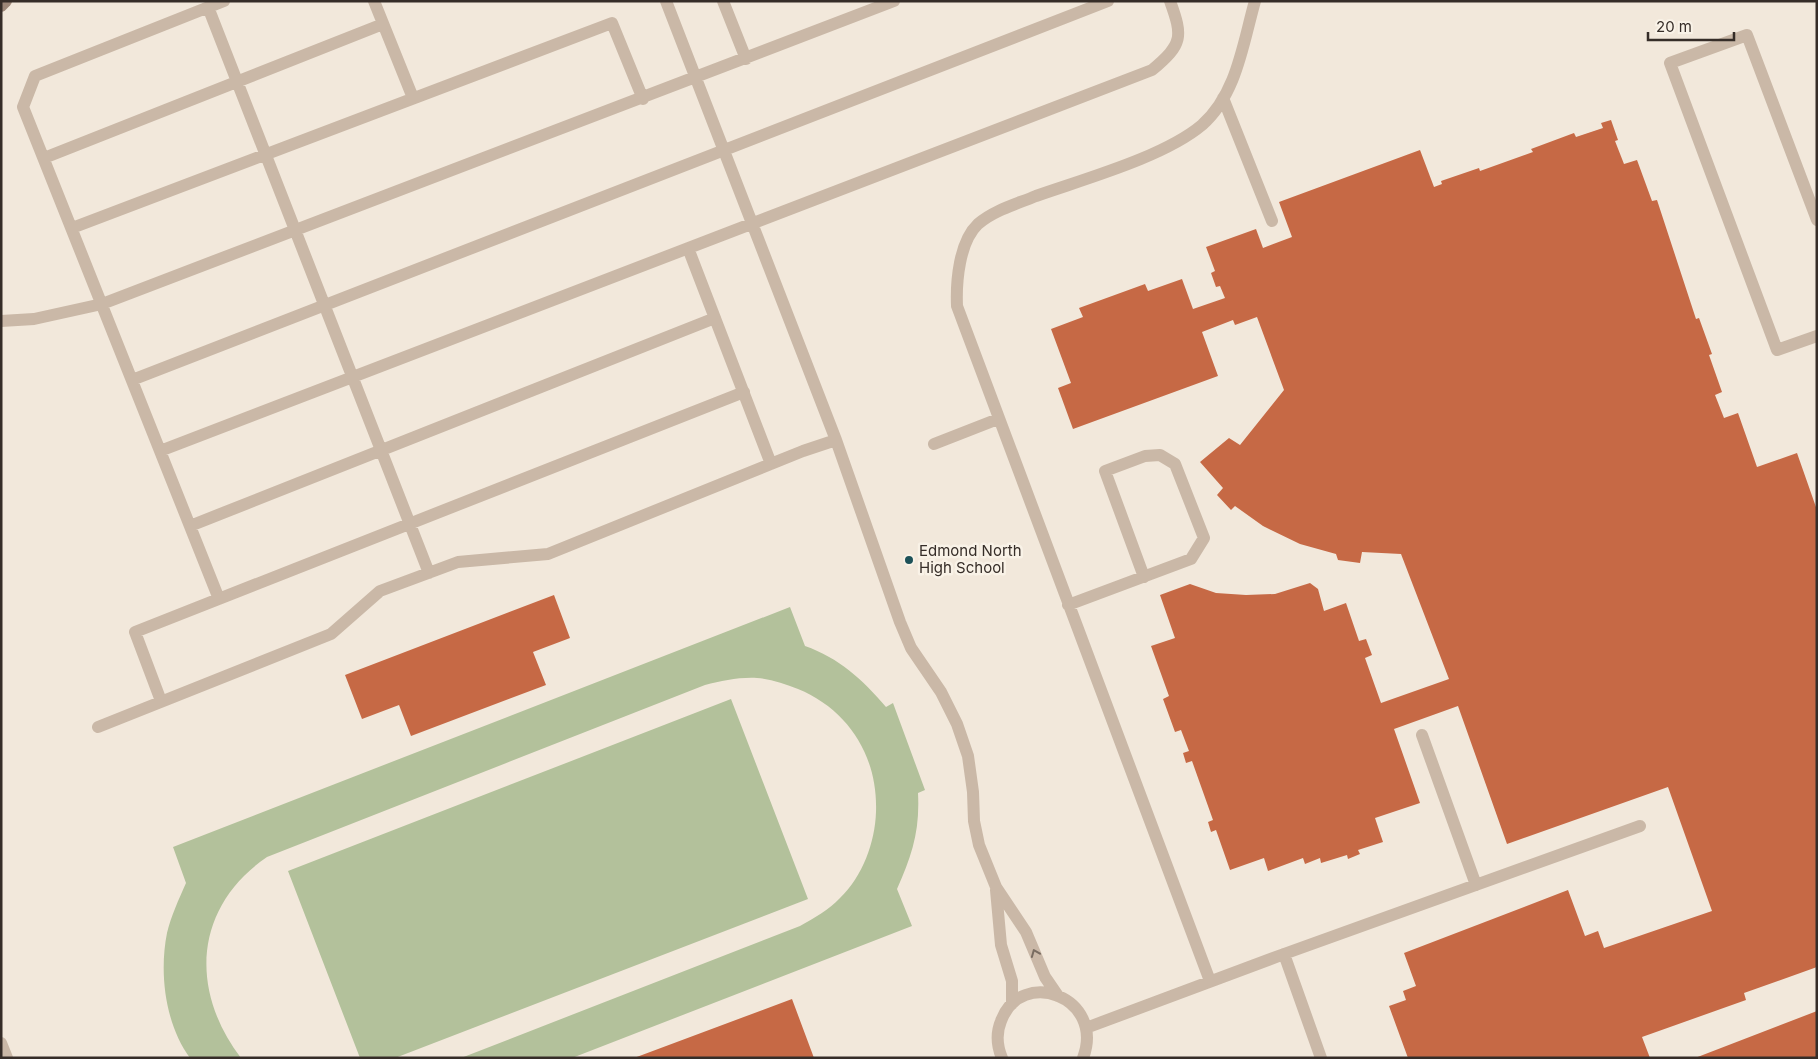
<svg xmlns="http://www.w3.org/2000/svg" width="1818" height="1059" viewBox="0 0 1818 1059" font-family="Inter,sans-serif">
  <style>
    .green { fill: #b3c19b }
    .building { fill: #c66945 }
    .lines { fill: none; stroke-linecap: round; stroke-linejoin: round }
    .lane { stroke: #cab8a7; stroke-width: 12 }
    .secondary { stroke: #9d8778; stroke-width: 12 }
    .oneway { stroke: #796c61 }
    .poi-dot { fill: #1d5158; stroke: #f9f2e7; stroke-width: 2 }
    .labels { text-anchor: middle; stroke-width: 5; stroke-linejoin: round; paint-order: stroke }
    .poi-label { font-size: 15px; fill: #362d28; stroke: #f9f2e7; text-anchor: start }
  </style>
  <rect width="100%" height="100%" fill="#f2e8db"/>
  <!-- green -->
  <path class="green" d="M790,607L805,646C839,658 862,679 886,707L893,703L925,790L918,793C920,831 912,855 897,889L912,926L572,1058H461L800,926C814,918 829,910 840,898C863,876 875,842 876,812C878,757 849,710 798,689C785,684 771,679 757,678C739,677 722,681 705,685L267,857C194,907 189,990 241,1058H190C165,1024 159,973 167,933C171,916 179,899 186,883L173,847Z
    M731,699L808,899L395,1058H360L288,871Z"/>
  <!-- building -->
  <path class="building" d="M1611,120L1618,140L1615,141L1624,164L1637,160L1652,201L1657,200L1696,319L1699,318L1712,354L1709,355L1722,392L1715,395L1724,418L1738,413L1757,467L1797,453L1817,510V967L1744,993L1746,1000L1642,1037L1650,1058H1408L1389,1006L1406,1000L1403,991L1416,986L1404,953L1568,890L1585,936L1598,931L1604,948L1712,911L1668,787L1507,844L1458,706L1394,729L1420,803L1375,818L1383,842L1358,850L1360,854L1348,859L1347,855L1321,863L1320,858L1305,864L1303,858L1268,871L1264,858L1230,870L1216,830L1211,832L1208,822L1213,820L1192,761L1186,763L1183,753L1189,751L1181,730L1175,732L1163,699L1169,696L1151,646L1175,638L1160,595L1190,584L1216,593L1246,595L1275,594L1310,583L1318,589L1324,611L1346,603L1359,641L1366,639L1372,655L1365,658L1381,703L1449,679L1401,554L1362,552L1360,563L1338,560L1336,554L1300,544L1263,526L1235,506L1231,510L1217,495L1223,488L1200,462L1229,438L1240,445L1284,390L1257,317L1235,325L1233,320L1202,332L1218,376L1073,429L1058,388L1071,383L1051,329L1083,317L1079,308L1145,284L1148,291L1182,279L1193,309L1225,298L1220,286L1216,287L1211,273L1215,271L1206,247L1256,229L1263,248L1292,237L1279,202L1420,150L1434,187L1442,184L1441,181L1479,168L1480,171L1533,152L1531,149L1574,133L1576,137L1603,128L1601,123Z
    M554,595L570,638L533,652L546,685L411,736L399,705L362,719L345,675Z
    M792,999L814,1058H634Z
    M1817,1011V1058H1695Z"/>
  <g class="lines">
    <!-- lane -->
    <path class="lane" d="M374,1L413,98
      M666,1L836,440L900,622L911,648L941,692L957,724L968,756L973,792L974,821L979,845L996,887L1026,932L1045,977L1058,996
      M723,1L746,59
      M208,7L429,573
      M1223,98L1272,221
      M44,158L383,24
      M1817,220L1747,35L1670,63L1777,350L1817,336
      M72,228L612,23L643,99
      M688,248L771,464
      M1,321L34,319L102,304L894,1
      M132,380L1108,1
      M934,444L998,419
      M160,451L1152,70C1183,44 1183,37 1170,1
      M190,526L715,318
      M219,599L23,107L35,76L224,1
      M1068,605L1191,559L1204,538L1175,464L1160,455L1145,456L1105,471L1144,577
      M161,701L135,632L744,392
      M98,727L331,634L380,591L458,562L548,554L803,451L836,440
      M1422,735L1476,885
      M996,890L1001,945L1012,981V1004
      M1284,954L1321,1058
      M1210,981L957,306C956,282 959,242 978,224C994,210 1017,204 1036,196C1084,179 1164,157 1202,125C1237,94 1243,43 1255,1
      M1086,1028L1284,954L1640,826
      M1,1043L7,1058
      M1002,1058C997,1046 996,1033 1001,1021C1021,966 1106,997 1083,1058"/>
    <!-- secondary -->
    <path class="secondary" d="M1,6L6,1"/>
  </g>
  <!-- one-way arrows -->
  <defs><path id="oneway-chevron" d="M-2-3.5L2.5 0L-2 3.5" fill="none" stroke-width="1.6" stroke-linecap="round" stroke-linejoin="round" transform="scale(1.25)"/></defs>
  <use class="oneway" href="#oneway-chevron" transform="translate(1035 953) rotate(-112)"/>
  <!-- markers -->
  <circle class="poi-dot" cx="909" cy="560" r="5"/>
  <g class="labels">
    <!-- poi labels -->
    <g class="poi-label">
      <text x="919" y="556">Edmond North<tspan x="919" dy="17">High School</tspan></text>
    </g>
  </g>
  <!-- border -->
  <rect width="1818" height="1059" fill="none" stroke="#362d28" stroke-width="5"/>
  <!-- scale -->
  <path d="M1648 32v8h86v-8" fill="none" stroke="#362d28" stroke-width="2.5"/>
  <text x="1656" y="32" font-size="15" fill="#362d28" stroke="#f9f2e7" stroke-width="4" paint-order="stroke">20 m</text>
</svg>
